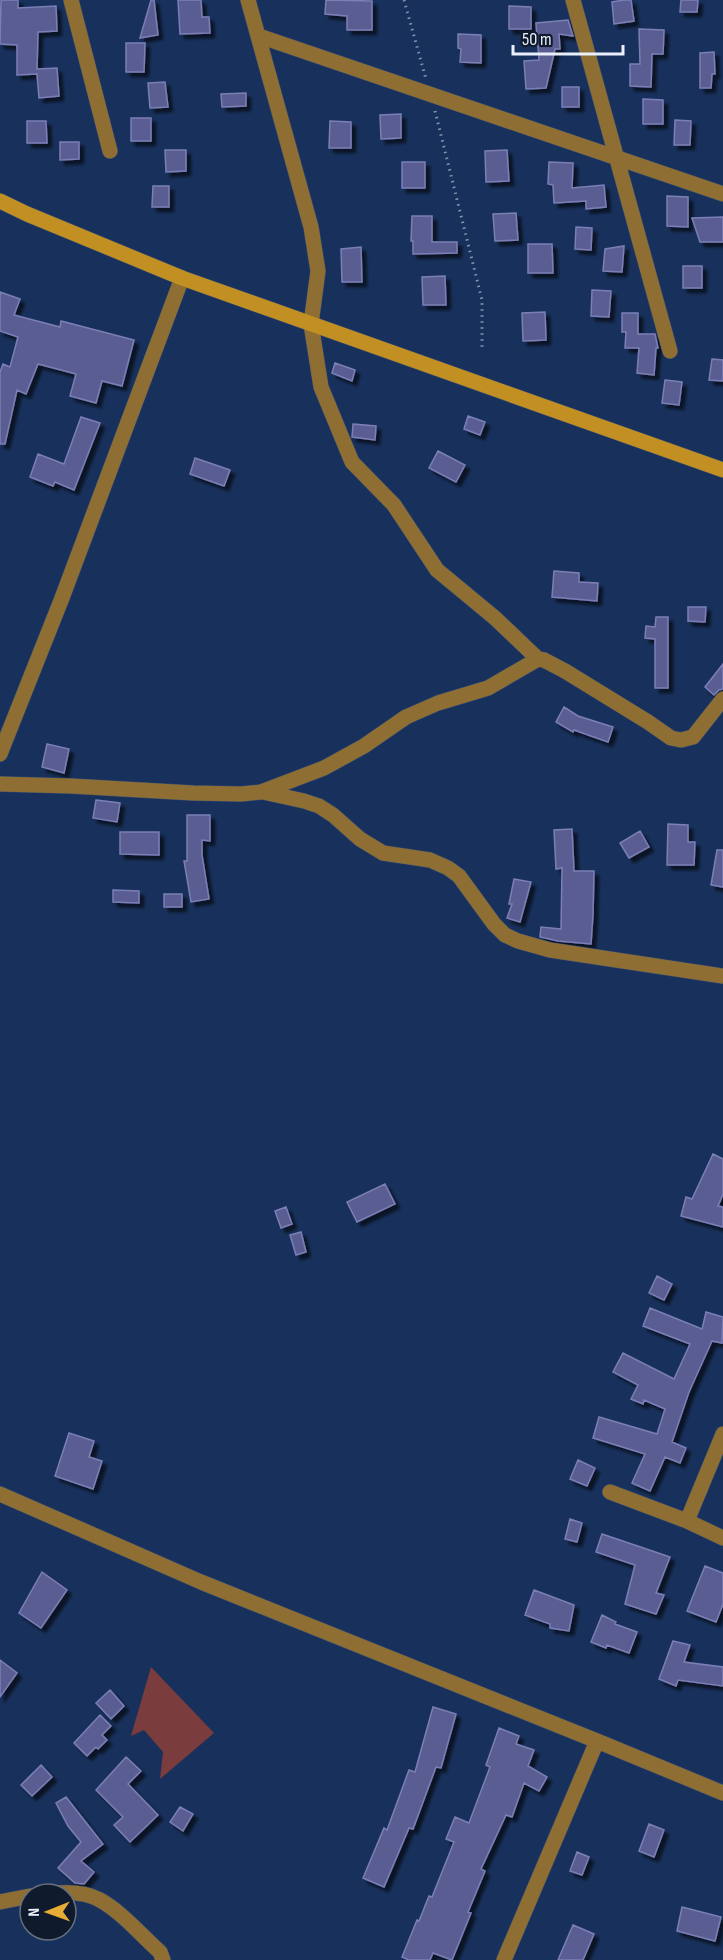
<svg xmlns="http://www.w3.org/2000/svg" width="723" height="1960" viewBox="0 0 723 1960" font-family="'Sofia Sans Condensed',sans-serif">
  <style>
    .green { fill: #7a3c3c }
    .building { fill: #5a5d91; stroke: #7b7fb6; stroke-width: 1.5; filter: url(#shadow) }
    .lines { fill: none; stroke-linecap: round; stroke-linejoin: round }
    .street-casing { stroke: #354c72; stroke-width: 16 }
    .secondary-casing { stroke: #354c72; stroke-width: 16 }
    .path { stroke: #8392ad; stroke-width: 3; stroke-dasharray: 1.5 4.5; stroke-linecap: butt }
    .street { stroke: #8e6e33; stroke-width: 15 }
    .secondary { stroke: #c28f22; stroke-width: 15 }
  </style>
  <defs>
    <filter id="shadow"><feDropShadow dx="4.5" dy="4.5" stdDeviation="1.5" flood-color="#0009"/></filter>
  </defs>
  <rect width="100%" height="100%" fill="#18315c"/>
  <!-- green -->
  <path class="green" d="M151,1667L214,1733L160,1779L163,1752L144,1730L131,1736Z"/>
  <!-- building -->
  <path class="building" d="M1,0H18V8L56,6L57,31L38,32L37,69L57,68L59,96L39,98L37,74L17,75V45L0,44Z
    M151,0H154L158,35L140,38Z
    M178,0H201L202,17H209L210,33L180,34Z
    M326,0L372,1V30H347V16L325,14Z
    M624,0H631L634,21L614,24L612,2Z
    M681,0H698L697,12H680Z
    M509,6L531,7V29H509Z
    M568,20L573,36L559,34L560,49H555L546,88L526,89L524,61L539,60L536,23Z
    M639,29L664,30L663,54H652L651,87L630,86V64H640Z
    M458,34L481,35V63L460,62L461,49L458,48Z
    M126,43H145L144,72H126Z
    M714,52L715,74H712L711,88H700V53Z
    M165,82L168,107L150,108L148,83Z
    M562,87H579V107H562Z
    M246,93V106L222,107L221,94Z
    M643,99L663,100V124H643Z
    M401,114V138L381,139L380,115Z
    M131,118H151V141H131Z
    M675,120L691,121L690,145H674Z
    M27,121H46L47,143H27Z
    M330,121L351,122V148H329Z
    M60,142H79V159L60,160Z
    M165,150H186V171L166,172Z
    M507,150L509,181L486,182L485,151Z
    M402,162H425V188H402Z
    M549,162L573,163L572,188L604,185L606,207L586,209V201L554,203L553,185L548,184Z
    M153,186H169V207H152Z
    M667,196L688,197V227L667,226Z
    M516,213L518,240L495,241L493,214Z
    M412,216H432V242H457V253L413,254V241H411Z
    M723,217V242H700L692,218Z
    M576,227L592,228L591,250L575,249Z
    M528,244H552L553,273H528Z
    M624,246L622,272L603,271L605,249Z
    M361,247L362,282H342L341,249Z
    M683,266H702V288H683Z
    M445,276L446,305H423L422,277Z
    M592,290L611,291L609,317L591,316Z
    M0,292L20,299L14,315L60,327L61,321L134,340L122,386L102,381L96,403L70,396L76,374L38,364L26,394L17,390L5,444H0V372L3,364L10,367L18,337L0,331Z
    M545,312L546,340L523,341L522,313Z
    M622,313H638V334H655L658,348H656L654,375L637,373L639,348H625L626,332H622Z
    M712,359L723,360V381L709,380Z
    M335,363L355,370L352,381L332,373Z
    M665,380L682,382L679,405L662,403Z
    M468,416L485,422L480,435L464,429Z
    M81,417L100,423L74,490L55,482L53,486L30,477L38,454L64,464Z
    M353,424L376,426L375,440L352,437Z
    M438,451L465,465L456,482L429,468Z
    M195,458L230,470L224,486L190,474Z
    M554,571L579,573V582L598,583L597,601L552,597Z
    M688,607H706L705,622L688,621Z
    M656,617H668V688H655V639L645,638L646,626L655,627Z
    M723,664V689L719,690L714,695L705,687Z
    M564,707L578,716L613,727L608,742L574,730L573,732L556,722Z
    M47,744L69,749L64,773L42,767Z
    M96,800L120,803L117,822L93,818Z
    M187,815H210V841L202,840V855L209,899L191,902L184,861H187Z
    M668,824L688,825V842H695L694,865H667Z
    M572,829L574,871H594L593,915L591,944L558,941L540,937L541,927L561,929L562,868L556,869L554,830Z
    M640,831L649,847L629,858L620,843Z
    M120,832H159V855L120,854Z
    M717,850H723V887L711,885Z
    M514,879L531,882L520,922L507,918L512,904H509Z
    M113,890L139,891V903L113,902Z
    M164,894H182V907H164Z
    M713,1154L723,1159V1194L718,1206L723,1207V1227L681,1216L686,1197L692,1199Z
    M385,1184L395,1204L357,1222L347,1202Z
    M286,1207L292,1224L281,1228L275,1211Z
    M301,1232L306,1252L296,1255L290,1235Z
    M657,1276L672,1284L664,1300L649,1293Z
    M650,1308L702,1329L706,1312L723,1317L722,1343L712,1341L689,1392L672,1442L686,1448L680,1463L665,1457L650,1491L632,1483L645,1454L593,1438L599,1417L657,1434L665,1409L644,1400L643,1404L631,1399L638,1385L613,1372L623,1353L674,1379L690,1344L643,1326Z
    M69,1433L94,1441L89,1457L102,1461L93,1489L55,1476Z
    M578,1460L595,1468L587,1486L570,1479Z
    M570,1519L582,1523L577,1542L565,1539Z
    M602,1534L670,1557L656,1593L664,1595L656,1614L625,1604L635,1565L596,1552Z
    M705,1566L723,1573V1604L716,1622L687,1611Z
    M42,1572L67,1590L41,1628L19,1613Z
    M534,1590L574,1605L569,1631L550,1628V1624L525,1615Z
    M602,1615L616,1622L615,1624L637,1632L629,1653L607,1645L606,1648L591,1642Z
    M673,1641L690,1645L684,1662L723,1667V1686L678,1680L676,1686L659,1679Z
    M0,1660L17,1673L0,1697Z
    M110,1690L124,1706L111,1719L96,1703Z
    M433,1707L456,1714L441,1768L436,1767L413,1829L409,1828L384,1887L363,1878L384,1828L387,1830L409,1770L415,1772Z
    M100,1715L111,1726L102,1735L107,1740L98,1749L96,1747L87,1756L74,1743Z
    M499,1728L519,1736L516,1744L534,1750L528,1766L547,1777L539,1791L524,1783L512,1817L506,1815L481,1869L485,1871L468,1912L471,1913L452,1960L433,1953L430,1960H409L402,1957L417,1920L419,1921L429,1896L432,1897L454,1842L446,1839L455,1817L469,1823L490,1767L486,1765Z
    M126,1757L141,1771L128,1784L158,1815L130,1842L114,1825L123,1817L96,1790Z
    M41,1765L52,1777L32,1796L21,1785Z
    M66,1797L103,1844L81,1861L94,1872L84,1884L75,1883L58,1868L81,1842L68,1826L56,1803Z
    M180,1807L193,1814L183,1831L170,1822Z
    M649,1824L664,1830L654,1857L639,1851Z
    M577,1852L589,1857L582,1875L570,1871Z
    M682,1907L721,1917L715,1941L677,1931Z
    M573,1925L594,1934L583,1960H558Z"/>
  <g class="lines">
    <defs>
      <path id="street" d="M71,0L110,151
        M248,0L311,227L318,271L311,324L321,387L352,462L394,505L437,570L495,618L538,659
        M573,0L670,351
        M259,36L723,194
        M0,754L62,598L182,278
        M0,784L71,786L193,793L241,794L261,792L324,768L364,746L406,717L438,703L488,688L538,659L544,660L565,671L648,722L671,738L681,740L693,737L723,699
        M263,792L304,801L319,806L333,815L360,839L383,853L430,860L448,868L459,876L494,924L505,935L518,941L550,950L723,976
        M610,1492L687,1521L723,1538
        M0,1494L201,1582L597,1741L504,1960
        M687,1521L723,1434
        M597,1741L723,1793
        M47,1894C63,1892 83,1891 98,1899C120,1910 142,1936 160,1952L163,1960
        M0,1902L30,1896"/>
      <path id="secondary" d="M0,201L27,214L182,278L723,470"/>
    </defs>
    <!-- street casing -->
    <use href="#street" class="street-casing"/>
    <!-- secondary casing -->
    <use href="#secondary" class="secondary-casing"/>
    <!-- path -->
    <path class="path" d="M404,0L426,79
      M435,111L482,300V349"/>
    <!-- street -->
    <use href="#street" class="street"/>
    <!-- secondary -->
    <use href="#secondary" class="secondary"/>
  </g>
  <!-- north arrow -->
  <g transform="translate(48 1912) rotate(269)"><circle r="28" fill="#0f1a2d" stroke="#66707f" stroke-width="1.5"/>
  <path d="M0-4.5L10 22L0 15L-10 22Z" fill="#e7ac36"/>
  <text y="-9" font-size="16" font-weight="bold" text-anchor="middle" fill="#e9f0fb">N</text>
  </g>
  <!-- scale -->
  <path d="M513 45v9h110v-9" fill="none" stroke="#e9f0fb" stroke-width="3"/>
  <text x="522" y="45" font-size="18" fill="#e9f0fb" stroke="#0f1a2d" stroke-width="4.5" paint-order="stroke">50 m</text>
</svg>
